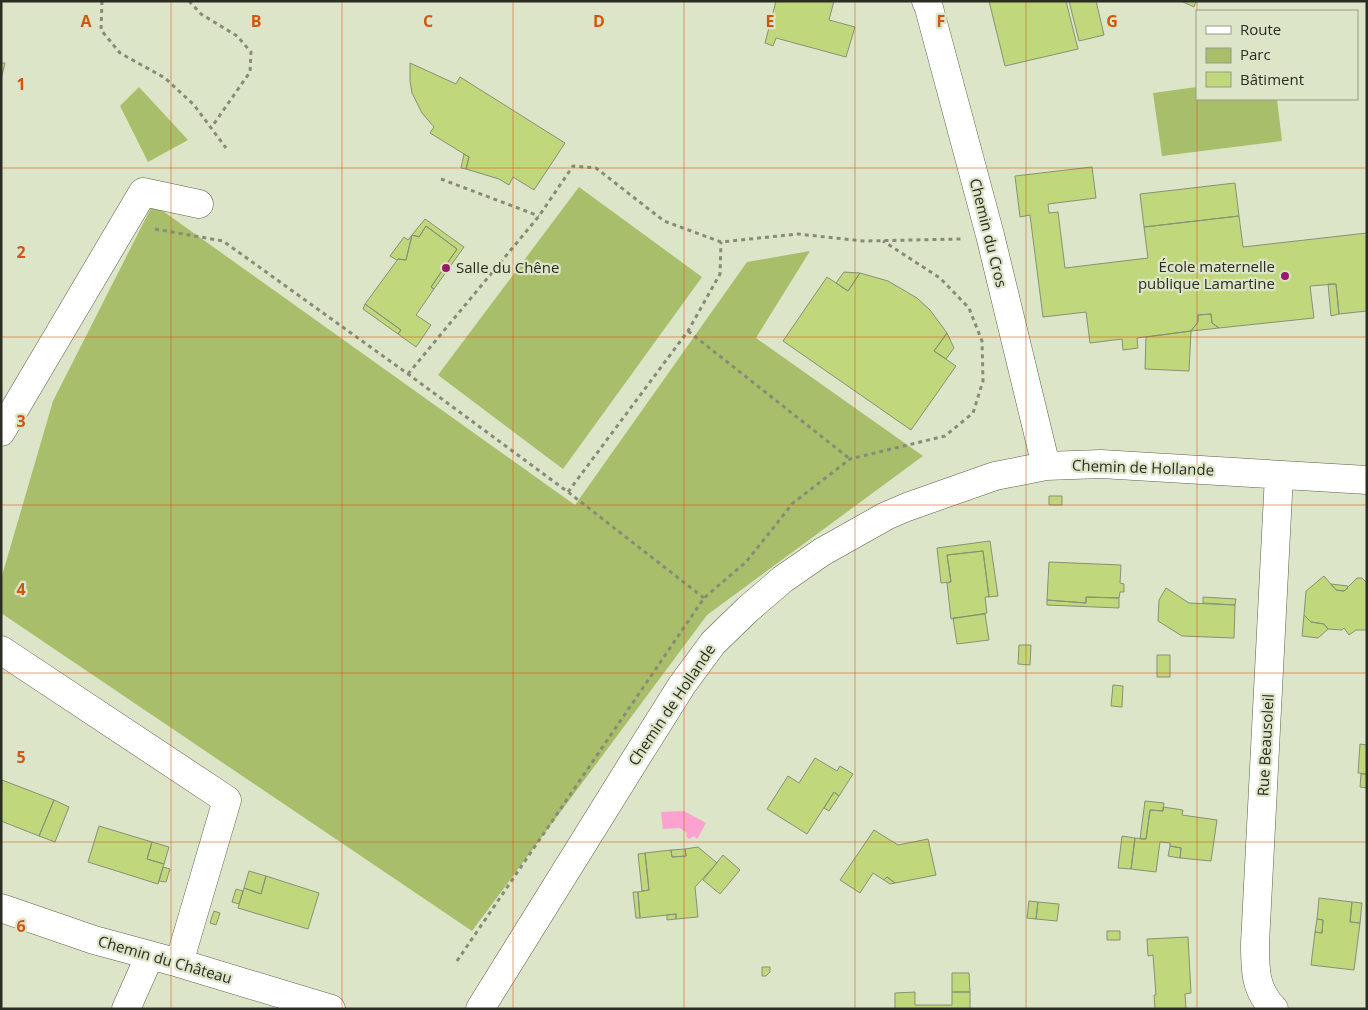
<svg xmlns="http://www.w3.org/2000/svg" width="1368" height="1010" viewBox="0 0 1368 1010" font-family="'Open Sans',sans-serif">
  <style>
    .green { fill: #a9be6b }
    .water { fill: #fca2d1 }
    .building { fill: #c0d77c; stroke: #889175 }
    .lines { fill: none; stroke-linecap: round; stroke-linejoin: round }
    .minor-casing { stroke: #5a6248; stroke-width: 29 }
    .path { stroke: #868c77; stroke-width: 3; stroke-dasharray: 4 4; stroke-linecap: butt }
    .minor { stroke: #fff; stroke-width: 28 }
    .grid { fill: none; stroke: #d5550e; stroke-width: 1; stroke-opacity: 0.55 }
    .poi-dot { fill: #9b196d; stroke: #dce5c7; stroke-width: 2 }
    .labels { text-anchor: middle; stroke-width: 4.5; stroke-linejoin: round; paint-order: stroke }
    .street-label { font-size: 15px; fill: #2a2d22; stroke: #dce5c7 }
    .poi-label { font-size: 15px; fill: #2a2d22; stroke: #dce5c7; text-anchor: end }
    .grid-label { font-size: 16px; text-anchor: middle; font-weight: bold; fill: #d5550e; stroke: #dce5c7; stroke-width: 4.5; stroke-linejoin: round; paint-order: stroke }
  </style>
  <rect width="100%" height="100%" fill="#dce5c7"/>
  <!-- green -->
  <path class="green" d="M139,87L188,140L148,162L120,106Z
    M1197,87V99H1277L1282,141L1162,156L1153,93Z
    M579,187L702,277L563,469L438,375Z
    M153,204L575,505L747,262L810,251L756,338L923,456L707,615L472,931L1,613V579L53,401Z"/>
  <!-- water -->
  <path class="water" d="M684,811L706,823L697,839L694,836L689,839L686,836L687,833L680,828L663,829L661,812Z"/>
  <!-- building -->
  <path class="building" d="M776,1H834L829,20L855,27L846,57L776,38L773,46L765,43Z
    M989,1H1066L1078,49L1005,66Z
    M1069,1H1096L1104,35L1079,41Z
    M1181,1H1196L1194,7Z
    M1,63H5L1,80Z
    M410,63L456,84L460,77L565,143L534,190L513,177L509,185L499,179L466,169L469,157L430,133L434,127L422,113L412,93L410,81Z
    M464,154L469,157L466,169L461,168Z
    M1092,167L1096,198L1048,204L1049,213L1058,212L1065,268L1148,258L1144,227L1239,216L1243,247L1367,233V311L1339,314L1336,284L1310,286L1314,318L1219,328L1212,323L1211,314L1198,315V322L1191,331L1137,338L1138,348L1123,350L1122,339L1090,343L1086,312L1043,317L1030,215L1020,217L1015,176Z
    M1235,183L1239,216L1144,227L1140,194Z
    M425,219L464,247L434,289L431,287L457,249L426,226L419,237L412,235Z
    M426,226L457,249L431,287L434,289L416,315L431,325L416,347L398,334L401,330L365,304L398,259L406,260L412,235L419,237Z
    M412,235L406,260L398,259L397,260L390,256L404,237L408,240Z
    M844,272L860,273L848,291L836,283Z
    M860,273L888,281L917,298L930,310L947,333L934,351L956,366L911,430L783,341L827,277L848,291Z
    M1328,284H1336L1339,314L1331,316Z
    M365,304L401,330L398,334L363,309Z
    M1211,314L1212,323L1219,328L1191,331L1198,322V315Z
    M1191,331L1189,371L1145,369L1146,337Z
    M947,333L954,348L946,359L934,351Z
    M1049,496H1062V505H1049Z
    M990,541L998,596L989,597L983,551L947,555L951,582L941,583L937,548Z
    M983,551L989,597H985L987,613L951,619L947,583L951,582L947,555Z
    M1049,562L1121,565L1120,583L1124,584V592H1120L1119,598L1086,597V603L1047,600Z
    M1324,576L1336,590L1344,591L1357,578H1362L1367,583V630H1356L1349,635L1344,628L1342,630L1328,629L1324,624L1311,622L1304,615L1306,591Z
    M1331,584L1348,586L1347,589L1344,591L1336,590Z
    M1166,588L1189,603L1235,605L1234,638L1182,636L1158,621L1159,600Z
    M1086,597L1119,598V608L1047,605V600L1086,603Z
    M1203,597L1236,599L1235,605L1203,603Z
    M985,614L989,640L957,644L953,618Z
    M1304,615L1311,622L1324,624L1328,629L1318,638L1302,636Z
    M1019,645H1031L1030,665L1018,664Z
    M1157,655H1170V677H1157Z
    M1113,685L1123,686L1122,707L1111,706Z
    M1360,744L1367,745V774L1358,773Z
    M815,758L837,771L840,766L853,774L839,796L834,792L807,834L767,809L788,776L799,783Z
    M1361,774H1367V788L1360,787Z
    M2,780L54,800L39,836L1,821Z
    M834,792L839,796L829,811L824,808Z
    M54,800L69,807L55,842L39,836Z
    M1145,801L1164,803L1163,811L1150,810L1146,839H1140Z
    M1163,807L1183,810L1182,815L1217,820L1211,861L1180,858L1181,848L1170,846V843L1160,842L1156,872L1131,869L1135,838L1146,839L1150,810L1163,811Z
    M99,826L152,842L147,859L164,864L158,884L88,862Z
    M874,830L898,845L928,839L936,875L895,883L887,877L884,880L873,873L860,893L840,880Z
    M1122,836L1135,838L1131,869L1118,868Z
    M152,842L169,847L164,864L147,859Z
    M1170,846L1181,848L1180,858L1168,856Z
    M698,847L717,863L695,887L698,917L676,919V914L640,918L638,892L649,890L645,853L671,850L672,857L686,856L685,849Z
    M685,849L686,856L672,857L671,850Z
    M645,853L649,890L642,891L638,854Z
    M723,855L740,870L720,894L703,880Z
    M163,867L170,869L166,882L159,881Z
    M249,871L266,876L261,894L244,888Z
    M266,876L319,893L308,929L238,908L244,888L261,894Z
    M887,877L895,883L890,884L884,880Z
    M236,889L243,891L239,904L232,902Z
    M633,892H638L640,918H636Z
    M1319,898L1352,902L1350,922L1360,923L1354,970L1311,965L1315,932L1322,933L1323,920L1317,919Z
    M1029,901L1038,902L1036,919L1027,918Z
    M1038,902L1059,904L1057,921L1036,919Z
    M1352,902L1362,903L1360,923L1350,922Z
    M214,911L220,913L216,925L210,923Z
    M676,914V919L667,920V915Z
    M1317,919L1323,920L1322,933L1315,932Z
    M1107,931H1120V940H1107Z
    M1188,937L1191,993L1185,994L1186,1009H1155L1154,995H1156L1153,955L1148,956L1147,939Z
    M762,967H770V972L766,976H762Z
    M952,973H969L970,992H952Z
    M915,992V1005H952V992H970V1009H895V993Z"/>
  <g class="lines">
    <defs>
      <path id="minor" d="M926,1L929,8L990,235L1046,466
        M1,432L143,192L199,204
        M1,650L227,800L179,963
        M1,908L94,940L179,963L331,1009
        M126,1009L150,955
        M480,1009L633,763L682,685L713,643L748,609L783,579L822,552L886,516L907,507L995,476L1046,466L1101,464L1367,480
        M1274,1009C1255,990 1255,970 1255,944L1279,475"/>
    </defs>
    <!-- minor casing -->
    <use href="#minor" class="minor-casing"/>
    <!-- path -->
    <path class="path" d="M102,1L101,30L120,53L165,78L194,105L226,148
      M189,1L201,14L237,36L251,52L250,72L211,128
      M441,179L539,216
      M155,229L223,241L408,374L568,492L704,598
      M688,331L850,459
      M408,374L539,216L573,166L596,168L664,221L721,242L798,234L863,241L962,239
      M568,492L688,331L720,274L721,242
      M457,961L704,598L746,562L793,503L850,459L945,436L973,413L983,381L982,341L969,308L940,278L883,241"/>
    <!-- minor -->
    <use href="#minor" class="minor"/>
  </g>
  <!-- grid -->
  <path class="grid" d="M171,1V1009M342,1V1009M513,1V1009M684,1V1009M855,1V1009M1026,1V1009M1197,1V11M1197,99V1009M1,168H1367M1,337H1367M1,505H1367M1,673H1367M1,842H1367"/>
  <!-- markers -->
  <g class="poi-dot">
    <circle cx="446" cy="268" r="5"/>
    <circle cx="1285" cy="276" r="5"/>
  </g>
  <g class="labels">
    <!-- street labels -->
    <g class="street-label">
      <text transform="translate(988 233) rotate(76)" y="5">Chemin du Cros</text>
      <text transform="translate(1143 468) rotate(2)" y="5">Chemin de Hollande</text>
      <text transform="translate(672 705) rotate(-56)" y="5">Chemin de Hollande</text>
      <text transform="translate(1266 745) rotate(-87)" y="5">Rue Beausoleil</text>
      <text transform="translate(165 960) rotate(16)" y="5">Chemin du Château</text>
    </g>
    <!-- poi labels -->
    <g class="poi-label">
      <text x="1275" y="272">École maternelle<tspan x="1275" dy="17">publique Lamartine</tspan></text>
      <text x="456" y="273" text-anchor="start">Salle du Chêne</text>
    </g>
  </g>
  <g class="grid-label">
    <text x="86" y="27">A</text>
    <text x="256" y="27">B</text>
    <text x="428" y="27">C</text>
    <text x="599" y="27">D</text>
    <text x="770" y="27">E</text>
    <text x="941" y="27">F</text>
    <text x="1112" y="27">G</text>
    <text x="21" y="90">1</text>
    <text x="21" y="258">2</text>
    <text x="21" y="427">3</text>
    <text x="21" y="595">4</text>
    <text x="21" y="763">5</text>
    <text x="21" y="932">6</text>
  </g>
  <!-- border -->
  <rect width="1368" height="1010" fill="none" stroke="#2a2d22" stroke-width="5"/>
  <!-- legend -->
  <rect x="1196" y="10" width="162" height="90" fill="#dce5c7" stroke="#959b85"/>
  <rect x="1206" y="26" width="25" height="8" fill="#ffffff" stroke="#959b85"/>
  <text x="1240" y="35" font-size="15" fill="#2a2d22">Route</text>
  <rect x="1206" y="48" width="25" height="15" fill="#a9be6b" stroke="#959b85"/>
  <text x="1240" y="60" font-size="15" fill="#2a2d22">Parc</text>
  <rect x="1206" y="72" width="25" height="15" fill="#c0d77c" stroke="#959b85"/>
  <text x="1240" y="85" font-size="15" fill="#2a2d22">Bâtiment</text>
</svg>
